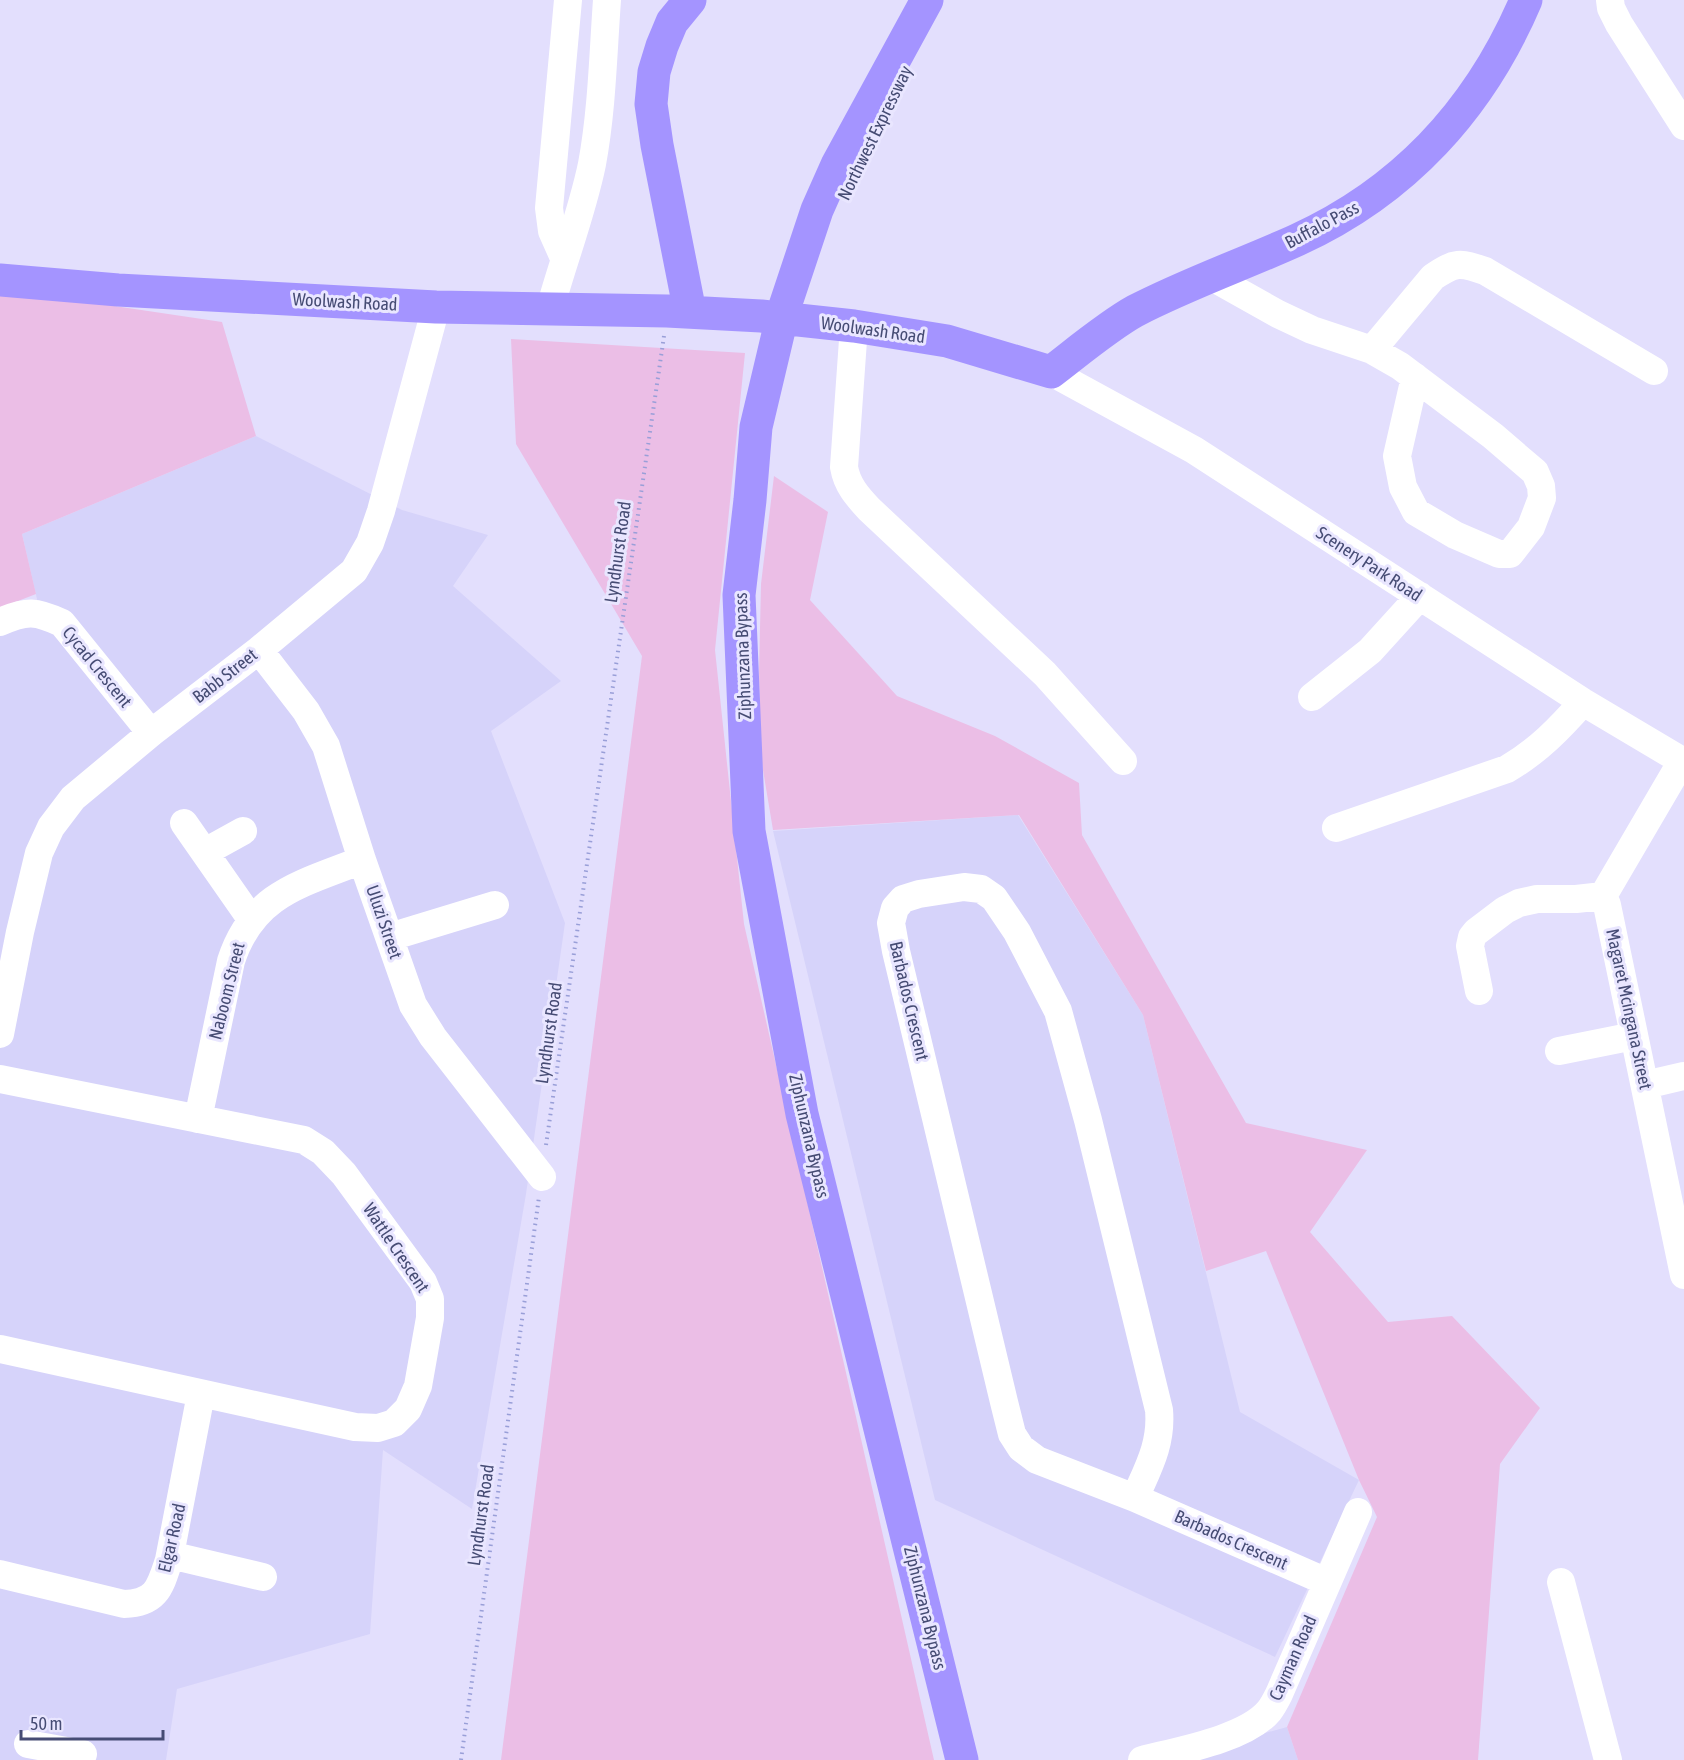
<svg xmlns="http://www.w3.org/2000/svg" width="1684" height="1760" viewBox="0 0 1684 1760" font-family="'Asap Condensed',sans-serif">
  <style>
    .residential { fill: #d6d3fa }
    .green { fill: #ebbee6 }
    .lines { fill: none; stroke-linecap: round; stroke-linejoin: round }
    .path { stroke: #999fd8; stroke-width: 4; stroke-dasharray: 1.5 4.5; stroke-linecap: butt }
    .minor { stroke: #fff; stroke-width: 28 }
    .major { stroke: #a494ff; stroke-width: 33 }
    .labels { text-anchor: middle; stroke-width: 6; stroke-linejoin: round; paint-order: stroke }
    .street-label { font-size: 18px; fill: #464c74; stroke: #e9e6ff }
  </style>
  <rect width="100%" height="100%" fill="#e3dffd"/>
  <!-- residential -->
  <path class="residential" d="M256,436L402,510L488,535L453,586L561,681L491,731L565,923L526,1194L472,1509L383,1450L370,1634L177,1689L166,1760H0V633L19,625H43L22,534Z
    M1018,815L1143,1015L1240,1412L1359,1480L1275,1657L935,1500L773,831Z
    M1287,1727L1298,1760H1166Z"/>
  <!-- green -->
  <path class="green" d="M0,289L222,322L256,436L22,534L36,594L0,608Z
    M511,339L745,353L715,650L744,924L934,1760H501L642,656L516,444Z
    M774,476L828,512L810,600L897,696L995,736L1079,783L1082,835L1246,1123L1367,1150L1310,1232L1388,1322L1452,1316L1540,1408L1500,1464L1478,1760H1298L1287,1727L1377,1517L1359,1480L1266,1251L1206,1271L1143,1015L1019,815L773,830L761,758L759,672L761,584Z"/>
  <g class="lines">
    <!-- path -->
    <path class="path" d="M546,1145L664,336
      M461,1760L539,1197"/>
    <!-- minor -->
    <path class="minor" d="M1610,0L1611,8L1619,24L1684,126
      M564,258L552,231L549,208L568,0
      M1212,277L1278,314L1312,330L1372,350L1400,366L1493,436L1535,472L1541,486L1542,498L1531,527L1510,554H1499L1455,535L1416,512L1403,487L1397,456L1415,377
      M550,309C563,261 582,213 592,164C602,110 603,55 607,0
      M854,326L844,467C847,485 857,496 869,509L1045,674L1123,761
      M1372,350L1433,277C1455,262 1460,262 1485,271L1654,371
      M1051,372L1194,450L1583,702L1684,762
      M0,622C27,610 36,611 62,623L151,733
      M259,650L306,711L326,746L362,860L413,1005L433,1037L542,1177
      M1312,697L1370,651L1420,596
      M1682,761L1603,896L1607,905L1684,1275
      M184,823L251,919
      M1336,828L1507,769C1539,750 1559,729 1583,702
      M205,852L243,831
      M390,937L495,905
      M1479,991L1470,946L1472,937L1476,932L1505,910L1519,903L1537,899H1576L1603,896
      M0,1034L20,932L39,853L51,827L73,798L151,733L259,650L354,571L370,543L381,511L436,307
      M1559,1051L1634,1036
      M0,1079L304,1140L323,1152L344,1174L423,1282L430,1299V1318L418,1386L408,1409L394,1423L378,1428L355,1427L0,1349
      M1645,1085L1684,1076
      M198,1119L231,961C253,893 302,884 362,860
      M1135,1498C1148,1468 1162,1444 1159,1410L1088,1120L1058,1011L1017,932L994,898L981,889L964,887L919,894L903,899L895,908L891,923L896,951L1004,1402L1012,1434L1021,1448L1037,1460L1135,1498L1327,1582
      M170,1555L263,1577
      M0,1574L124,1604C157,1603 160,1587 169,1560L201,1394
      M1561,1582L1608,1760
      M28,1744L83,1754
      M1142,1760C1177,1751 1246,1739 1269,1711C1273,1706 1276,1700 1279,1694L1358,1512"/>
    <!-- major -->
    <path class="major" d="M690,0L672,22L662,46L654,72L651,104L657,145L690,312
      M927,0L837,165L817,210L784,309L756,427L750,500L739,595L749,831L802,1114L962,1760
      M0,280L118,290L436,307L667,311L761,316L854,326L947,341L1051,372C1076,353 1108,326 1135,311C1187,284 1244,264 1297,240C1404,191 1480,108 1526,0"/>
  </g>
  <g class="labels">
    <!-- street labels -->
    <g class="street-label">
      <text transform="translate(875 133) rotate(-64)" y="6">Northwest Expressway</text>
      <text transform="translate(1322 225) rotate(-28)" y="6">Buffalo Pass</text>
      <text transform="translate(345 302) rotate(3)" y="6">Woolwash Road</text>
      <text transform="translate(873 330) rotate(8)" y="6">Woolwash Road</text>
      <text transform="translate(618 552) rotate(-82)" y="6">Lyndhurst Road</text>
      <text transform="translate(1369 564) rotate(33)" y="6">Scenery Park Road</text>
      <text transform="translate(743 656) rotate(-92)" y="6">Ziphunzana Bypass</text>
      <text transform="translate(97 667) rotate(51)" y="6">Cycad Crescent</text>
      <text transform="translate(225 676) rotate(-38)" y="6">Babb Street</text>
      <text transform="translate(384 922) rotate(71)" y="6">Uluzi Street</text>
      <text transform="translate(227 991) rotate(-76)" y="6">Naboom Street</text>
      <text transform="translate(909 1001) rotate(77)" y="6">Barbados Crescent</text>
      <text transform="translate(1629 1009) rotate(78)" y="6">Magaret Mcingana Street</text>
      <text transform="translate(549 1033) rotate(-82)" y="6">Lyndhurst Road</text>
      <text transform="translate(809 1136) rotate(77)" y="6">Ziphunzana Bypass</text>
      <text transform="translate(396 1248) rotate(56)" y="6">Wattle Crescent</text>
      <text transform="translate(481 1515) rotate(-82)" y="6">Lyndhurst Road</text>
      <text transform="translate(172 1538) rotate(-77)" y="6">Elgar Road</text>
      <text transform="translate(1231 1540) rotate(24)" y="6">Barbados Crescent</text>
      <text transform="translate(925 1608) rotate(76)" y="6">Ziphunzana Bypass</text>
      <text transform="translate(1293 1658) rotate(-66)" y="6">Cayman Road</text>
    </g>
  </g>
  <!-- scale -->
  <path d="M21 1730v9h142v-9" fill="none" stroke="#464c74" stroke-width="3"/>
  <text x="30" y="1730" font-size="18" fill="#464c74" stroke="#e9e6ff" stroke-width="4.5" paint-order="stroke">50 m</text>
</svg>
